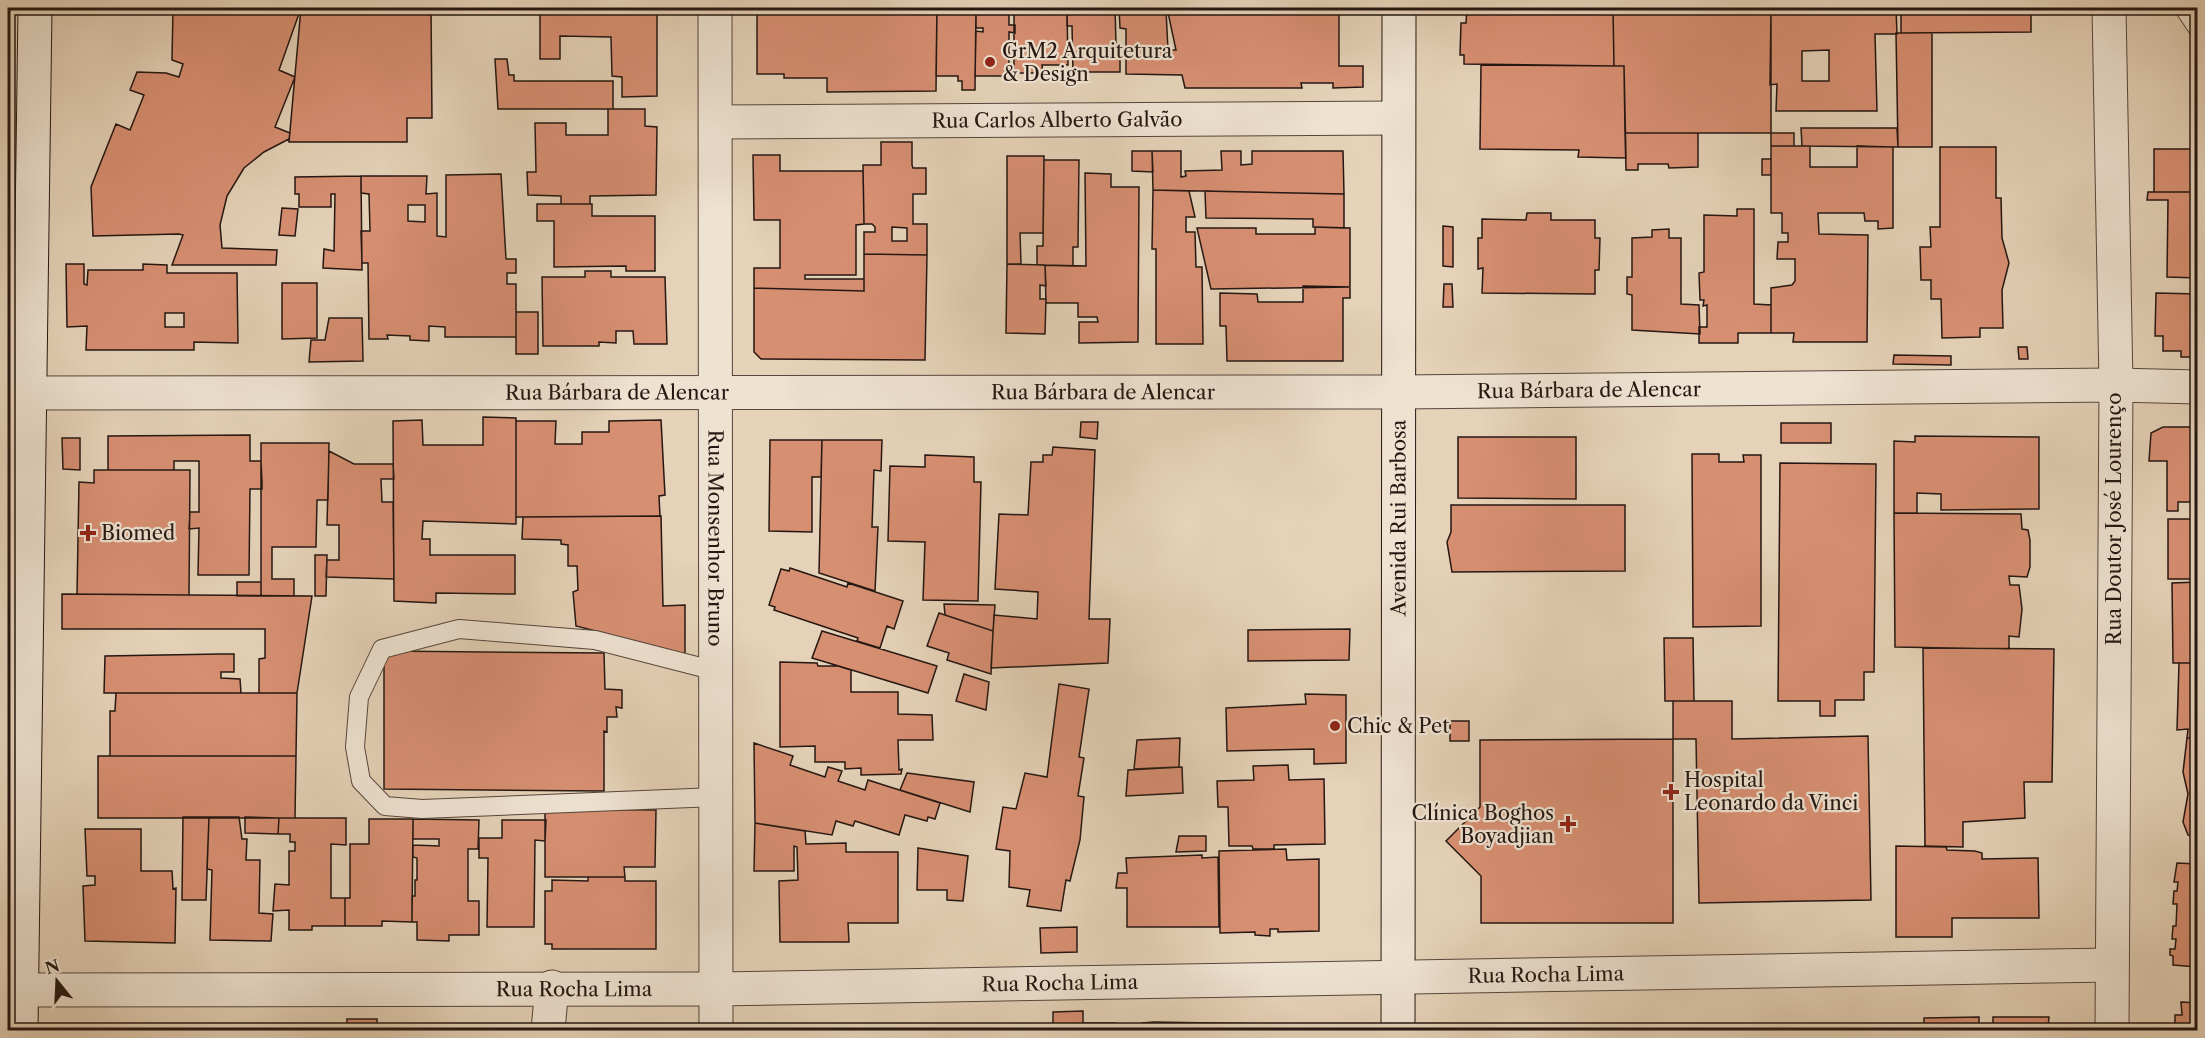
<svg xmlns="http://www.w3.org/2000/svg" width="2205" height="1038" viewBox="0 0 2205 1038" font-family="'Libre Caslon Text',serif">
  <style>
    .building { fill: #d78f72; stroke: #251712; stroke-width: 1.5; fill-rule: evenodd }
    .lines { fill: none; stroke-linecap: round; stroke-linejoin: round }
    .service-casing { stroke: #55463c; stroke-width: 20 }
    .minor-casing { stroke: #55463c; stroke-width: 35 }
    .tertiary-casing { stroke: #55463c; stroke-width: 35 }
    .secondary-casing { stroke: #251712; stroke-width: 35 }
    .service { stroke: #eee2d1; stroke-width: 18 }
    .minor { stroke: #eee2d1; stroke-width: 33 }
    .tertiary { stroke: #eee2d1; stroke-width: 33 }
    .secondary { stroke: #eee2d1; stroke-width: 33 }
    .poi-dot { fill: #8f2418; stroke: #eee2d1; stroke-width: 2 }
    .labels { text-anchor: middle; stroke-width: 4.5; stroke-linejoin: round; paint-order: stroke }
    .poi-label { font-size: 20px; fill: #251712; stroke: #eee2d1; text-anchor: start }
    .street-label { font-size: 20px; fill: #251712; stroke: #eee2d1 }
  </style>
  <rect width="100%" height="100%" fill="#e5d2b8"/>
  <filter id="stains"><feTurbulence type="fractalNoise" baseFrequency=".00333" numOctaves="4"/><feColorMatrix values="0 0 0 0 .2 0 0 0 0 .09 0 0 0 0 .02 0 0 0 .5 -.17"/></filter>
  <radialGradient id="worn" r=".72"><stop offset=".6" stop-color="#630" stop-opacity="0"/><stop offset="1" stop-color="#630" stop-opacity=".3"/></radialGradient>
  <!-- building -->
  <path class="building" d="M173,8H301L279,70L295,77L275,127L290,133L289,139L264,152L244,168L227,196L220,225L222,248L277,250L276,265H172L183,235L179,234L93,236L91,187L116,124L130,130L144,95L130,90L137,72L166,73L179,77L183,64L172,60Z
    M301,8H431L432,118H407V142H289Z
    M540,8H657V96L622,97V77L612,76L611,37L560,36V59H540Z
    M757,8H937L936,91L827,92V78H784V74H757Z
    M937,8H976L975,90H962V81H958V76H936Z
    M976,8H1009V25H1015V33L1009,32V76H975L976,31L983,32V28H976Z
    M1014,8H1067L1068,65H1042L1043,73H1014Z
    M1067,8H1115L1116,44H1120V72H1073L1072,26H1067Z
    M1119,8H1161V10H1166L1168,50H1176L1167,8H1339V66H1363V87L1333,88V83H1301L1302,88H1185L1182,75L1126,74V29L1120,28Z
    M1467,8H1613L1614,66L1464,64V55H1460L1461,23H1466Z
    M1613,8H1771V133H1625L1624,66H1614Z
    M1771,8H1896L1897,34H1875L1877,111H1776L1777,84L1770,85ZM1829,50V81H1802V51Z
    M1901,8H2031V32L1901,33Z
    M1896,33H1932V147H1898Z
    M495,59H507L509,75H514V81H613V109H498Z
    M1481,65L1624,66L1626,158L1578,157L1579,150L1480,149Z
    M608,109H645V126L657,127L656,195L590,196V204H561V196L528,195L527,172H536L535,123H566V135H608Z
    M1801,128H1897L1898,147L1802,146Z
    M1625,133H1698V167L1669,168L1668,164H1638V170H1626Z
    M1771,133H1794V146H1771Z
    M881,142H912V165L913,168H926V194H913V224H927V255L864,254V232H875V227L872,224H864L863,165H881ZM892,227L907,228V241H892Z
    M1771,146H1810V167H1857V146L1893,147V228L1878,229V221H1865L1864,213H1818L1819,234L1868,235L1867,342H1793L1794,333H1771V288L1792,285L1795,281V259H1777L1778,242H1788V233H1782V213H1771Z
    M1940,147H1996V198H2001L2002,238L2009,263L2002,290L2003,328H1980V337L1942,338L1941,299H1931V280H1921L1920,247H1931L1930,227H1940Z
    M2154,149H2198V192H2154Z
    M1132,151H1152L1153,172L1132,171Z
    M1152,151H1181V177L1186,176L1185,171L1222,170L1221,151H1241V165L1252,164V151H1343L1344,194L1153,190Z
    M753,155H780V171H863L864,224L856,225V275H805V279H864V291L754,288V268H780V220H754Z
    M1007,156H1044L1043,233H1020L1021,264H1007Z
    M1762,159H1771V175H1762Z
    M1044,160H1079L1078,247H1073V266L1037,265V246H1043Z
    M1085,173L1111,174V187H1139L1138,342L1079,343V322H1098L1097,317H1078V303H1046L1045,265L1086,266Z
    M501,174L506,259H516V273H507V284H516V337H445V327L429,326V341L410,340V336L387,335L388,339H369L368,263H362L361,231H370L369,194L361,193V176H427L426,194L437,193V236L446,237V175ZM408,205H425V222L408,221Z
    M361,176L362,270L323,268L324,249L334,251L335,194H331V207H299V194H295V177Z
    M1153,190L1189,191L1195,217H1186V232H1195L1196,267H1202L1203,344H1156V249H1152Z
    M1205,191L1344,194V228L1313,227V219L1206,218Z
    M2148,192H2198V278L2167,277L2168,200H2147Z
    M537,204H592V216H655V271H626V266L554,267V221H537Z
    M282,208L298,209L295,236L279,235Z
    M1737,209H1754V304L1771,305V333H1738V343H1699V327H1707V305L1703,306L1704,300H1700L1699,273L1704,272V215L1737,216Z
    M1527,213H1551V220H1595V238H1600L1599,270H1595V294L1482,293L1483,268L1478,269V238H1482V219L1526,220Z
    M1443,226L1453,227V267L1443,266Z
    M1315,227L1350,228V287L1211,289L1197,228H1256V234H1315Z
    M1669,229V238H1681V304L1699,305L1700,334L1632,330V295L1627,294V277H1632V238L1652,237V230Z
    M864,254L927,255L925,360L761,359L754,352V288L864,291Z
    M66,264H84V284L87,285L88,270H143V264L167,265V273H237L238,343L194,342V350H86L87,326L67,327ZM165,313H184V327H165Z
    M1007,264L1045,265L1046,286L1040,285V299H1046L1045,334L1006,333Z
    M585,271H611V277H665L667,344H634L633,331H616V343L599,342V346H543L542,277H585Z
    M282,283H317V338L282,339Z
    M1444,284H1452L1453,307H1443Z
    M1303,286L1350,287V298H1343V361H1227L1226,326H1220V293L1257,294L1258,302H1303Z
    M2156,293L2198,294V357H2181V351H2163V336H2155Z
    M516,312H538V354H516Z
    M329,318H362L363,361L309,362L311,340H325Z
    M2018,347H2027L2028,359H2019Z
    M1894,355L1951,356V365L1893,364Z
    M483,417L516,418V524L423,521L422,539H430V555H515V594L436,593V603L394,601L393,421L422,420L423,445H483Z
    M661,420L665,495L659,496L660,516L516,517V421H556L555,444H582V432H609V421Z
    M1081,422H1098L1097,439L1080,437Z
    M1781,423H1831V443H1781Z
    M2163,427H2198V502H2178V511H2167V461H2149L2151,433Z
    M250,435V461H261L262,482V489H250L249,575H198L199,528L189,529L190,512H199V461H174V470H108V436Z
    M1915,436L2039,437V509L1941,510V494L1917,493V513H1894V441L1915,442Z
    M1458,437H1576V499L1458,498Z
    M62,438H80V470L63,469Z
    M770,440H822L821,477H812V532L769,531Z
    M822,440H882L881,471L874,470L872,527H878L875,591L819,573Z
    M261,443H329L328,500H317L316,547H272V579H294V596H261Z
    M1053,447L1095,450L1089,619H1110L1108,663L991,668L994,615L1037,619L1038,592L995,589L999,514L1028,515L1031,462H1043V455H1052Z
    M329,451L354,464H393L394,479H381L382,502H393L394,579L326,577L327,560H339V525H327Z
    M1692,454H1719V462H1744L1743,455H1761V626L1693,627Z
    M925,455L974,457V482H981L978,601L923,600L925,542L888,541L890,466L925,467Z
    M1780,463L1876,464L1874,672H1864V700H1835V716H1820V701H1778Z
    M94,470H190L189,595L77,594L79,482L94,483Z
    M1451,505H1625V571L1452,572L1447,542L1451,532Z
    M1894,513L2021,514L2022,529L2028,530L2030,540V567L2027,577L2009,576L2010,585H2019L2022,609L2019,637L2009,636V649L1895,647Z
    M661,516L663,606L685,605V654L576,626L573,592L578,590L577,566H568V545L561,544V540L522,539L523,517Z
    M2168,519H2198L2195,579H2168Z
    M315,555H327L326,596H315Z
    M790,568L847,587L848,583L903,601L894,629L887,626L880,648L857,641L858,638L774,610L775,607L769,605L781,569L789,571Z
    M237,582H261V596H237Z
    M2198,582V663H2173L2172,583Z
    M62,594L312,596L297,693H259V659L265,658V629H62Z
    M944,604L995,605L993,631L945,615Z
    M939,613L993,631L991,674L947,660L949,653L927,646Z
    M1350,629L1349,660L1248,661V630Z
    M822,631L937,666L928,693L812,658Z
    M1664,638H1693L1694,701H1665Z
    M1923,648L2054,649L2052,782H2024L2025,818L1963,822V847L1925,846Z
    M384,651L604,653L605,689L622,690V708L616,707L617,717H607V732L604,731V791L384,789Z
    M221,654H234V672H221V678L240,679L241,693H104L105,656Z
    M780,662L817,663L818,666H838L851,670V692H898V714L932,715L933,740H898L899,770L902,769L901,774L861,775V768L845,769V762H815V746L780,747Z
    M2179,663H2198V738H2187L2188,729L2177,730Z
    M964,674L989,682L986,710L956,701Z
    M1059,684L1089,689L1079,757L1084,758L1078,796L1084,797L1080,840L1070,881L1066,880L1061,911L1027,906L1030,890L1009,887L1010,851L996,849L1003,807L1016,809L1025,773L1047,777Z
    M116,693H297L296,756H110V711H115Z
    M1305,694L1346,695V763L1314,764V749L1227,751L1226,708L1306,704Z
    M1673,701H1732V739L1868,736L1871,900L1699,903L1696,739H1673Z
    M1450,721H1469V741H1450Z
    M1180,738L1179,767L1134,769L1137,740Z
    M2187,738H2196L2198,751V848L2196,836L2188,835L2183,822L2188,794L2183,772Z
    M1673,739V923H1481V876L1446,841L1480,807V740Z
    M754,743L793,756L790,765L825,777L828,767L842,771L838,781L865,790L868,780L940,803L935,819L928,817L927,821L905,815L899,835L855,821L853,826L836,821L832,835L755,823Z
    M98,756H296L295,818H98Z
    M1288,765L1289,780L1324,779L1325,844L1274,845V849H1253L1252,846H1229L1228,807H1218L1217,781L1254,780L1253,766Z
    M1182,767L1183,793L1126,796L1128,770Z
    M907,773L974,782L970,812L900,790Z
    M545,809L656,810L655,867H624L625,877H545Z
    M183,817H209L206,900H182Z
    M209,817H239L242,839H247L246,860H260L259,913L273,914L271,941L210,940L212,870L207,869Z
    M245,817L279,818L278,834L245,833Z
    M279,818H346V845L331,844V898H345V926H312V930H289V910L273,911L275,884L289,885V851H295V842H290V834H278Z
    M369,819H413L412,922L382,921V926H345V898H350V844H369Z
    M413,819L479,820L478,849H468V901H479V935H449V941L417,940V922H412V896H415V880H417V858L413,857V845L439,846V839H413Z
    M502,820H546L545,841L535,840L534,927H487L488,858H479V838H502Z
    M755,823L805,831L806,844L846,843V852H898V923H848L849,942H780L779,881L798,880L797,847L794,846V871H754Z
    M85,829H141V871H172L173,889L176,888L175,943L85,941L83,886L95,885V876H87Z
    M1179,836H1206V851L1176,852Z
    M1896,846L1946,847L1947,850L1975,851L1982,853V859L2038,858L2039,918H1952V937H1896Z
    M918,848L968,856L963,901L947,900V890H917Z
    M1286,849L1287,860L1319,859V931L1278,932V929H1270V936L1255,935V932L1220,933L1219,851Z
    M1202,855V858L1218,857L1219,927H1127V888H1116L1118,873H1127L1126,858Z
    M2177,863L2198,864V967L2173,965V956L2170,955V949H2175L2176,939H2172L2173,926H2176L2177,904H2173L2174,891H2177L2178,882H2174Z
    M588,877H625V881H656V949H552V944H545V891H552V880L588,881Z
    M1077,927V952L1041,953L1040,928Z
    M2181,1002L2198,1003V1030H2181V1028H2175V1015H2182Z
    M1083,1011V1030H1053V1012Z
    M1979,1017V1030H1928V1027H1924V1018Z
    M1993,1017H2049L2048,1026L2045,1027V1030H1993Z
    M347,1019H377V1030H347Z
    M1154,1022L1330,1025V1030H1142V1023Z
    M1083,1023H1116V1030H1128H1083Z
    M191,1024L190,1030H75V1026Z"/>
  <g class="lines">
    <defs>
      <path id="service" d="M2184,8L2198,29
        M716,671L595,640L459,629L382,649L359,697L355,747L361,781L385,806L422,809L716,797"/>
      <g id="minor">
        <path id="s1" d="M715,8L716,1030"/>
        <path id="s2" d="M717,122L1398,118"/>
        <path id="s3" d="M8,393L1400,392L2116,385L2198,387"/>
        <path id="s4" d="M8,990L717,989L2111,965"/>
        <path d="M548,1030L552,987"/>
      </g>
      <path id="tertiary" d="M2109,8L2116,385L2112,1030"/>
      <g id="secondary">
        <path d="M21,1030L35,8"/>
        <path id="s5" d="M1398,1030L1399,8"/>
      </g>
    </defs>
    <!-- service casing -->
    <use href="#service" class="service-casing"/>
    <!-- minor casing -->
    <use href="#minor" class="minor-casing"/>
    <!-- tertiary casing -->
    <use href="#tertiary" class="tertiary-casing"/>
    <!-- secondary casing -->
    <use href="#secondary" class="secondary-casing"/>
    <!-- service -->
    <use href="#service" class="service"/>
    <!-- minor -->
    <use href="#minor" class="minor"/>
    <!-- tertiary -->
    <use href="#tertiary" class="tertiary"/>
    <!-- secondary -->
    <use href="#secondary" class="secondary"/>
  </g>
  <!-- markers -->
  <g class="poi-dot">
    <circle cx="990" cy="62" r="6"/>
    <path d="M85 524h6v6h6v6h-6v6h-6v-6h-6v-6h6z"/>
    <circle cx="1335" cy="726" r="6"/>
    <path d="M1668 783h6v6h6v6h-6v6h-6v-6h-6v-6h6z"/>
    <path d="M1565 815h6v6h6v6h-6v6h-6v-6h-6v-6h6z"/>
  </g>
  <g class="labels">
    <!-- poi labels -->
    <g class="poi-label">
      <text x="1002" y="58">GrM2 Arquitetura<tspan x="1002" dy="23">&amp; Design</tspan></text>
      <text x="101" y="540">Biomed</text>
      <text x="1347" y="733">Chic &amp; Pet</text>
      <text x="1684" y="787">Hospital<tspan x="1684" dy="23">Leonardo da Vinci</tspan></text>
      <text x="1554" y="820" text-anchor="end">Clínica Boghos<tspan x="1554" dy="23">Boyadjian</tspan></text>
    </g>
    <!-- street labels -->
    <g class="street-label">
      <text dy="7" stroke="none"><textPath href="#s2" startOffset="340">Rua Carlos Alberto Galvão</textPath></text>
      <text dy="7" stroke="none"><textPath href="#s3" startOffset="1581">Rua Bárbara de Alencar</textPath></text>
      <text dy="7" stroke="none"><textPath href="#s3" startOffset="1095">Rua Bárbara de Alencar</textPath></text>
      <text dy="7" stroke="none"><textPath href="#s3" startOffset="609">Rua Bárbara de Alencar</textPath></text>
      <text dy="7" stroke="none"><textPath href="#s5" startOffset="512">Avenida Rui Barbosa</textPath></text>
      <text transform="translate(2114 519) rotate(-90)" y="7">Rua Doutor José Lourenço</text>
      <text dy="7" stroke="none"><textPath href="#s1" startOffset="530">Rua Monsenhor Bruno</textPath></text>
      <text dy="7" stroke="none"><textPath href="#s4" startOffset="1538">Rua Rocha Lima</textPath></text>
      <text dy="7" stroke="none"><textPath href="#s4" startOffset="1052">Rua Rocha Lima</textPath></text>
      <text dy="7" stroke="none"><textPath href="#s4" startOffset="566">Rua Rocha Lima</textPath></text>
    </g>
  </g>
  <!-- margin -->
  <rect width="2205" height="1038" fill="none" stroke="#e5d2b8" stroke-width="30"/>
  <rect x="9" y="9" width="2187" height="1020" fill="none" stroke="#251712" stroke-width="3"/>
  <rect x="15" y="15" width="2175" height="1008" fill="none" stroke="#251712" stroke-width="1.5"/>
  <!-- north arrow -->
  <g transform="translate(57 981) rotate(342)" stroke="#eee2d1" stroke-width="4.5" paint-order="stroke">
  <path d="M0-4.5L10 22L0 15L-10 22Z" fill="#251712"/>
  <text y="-9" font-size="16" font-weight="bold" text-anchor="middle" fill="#251712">N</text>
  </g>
  <rect width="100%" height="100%" filter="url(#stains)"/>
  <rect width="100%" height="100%" fill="url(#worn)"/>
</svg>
